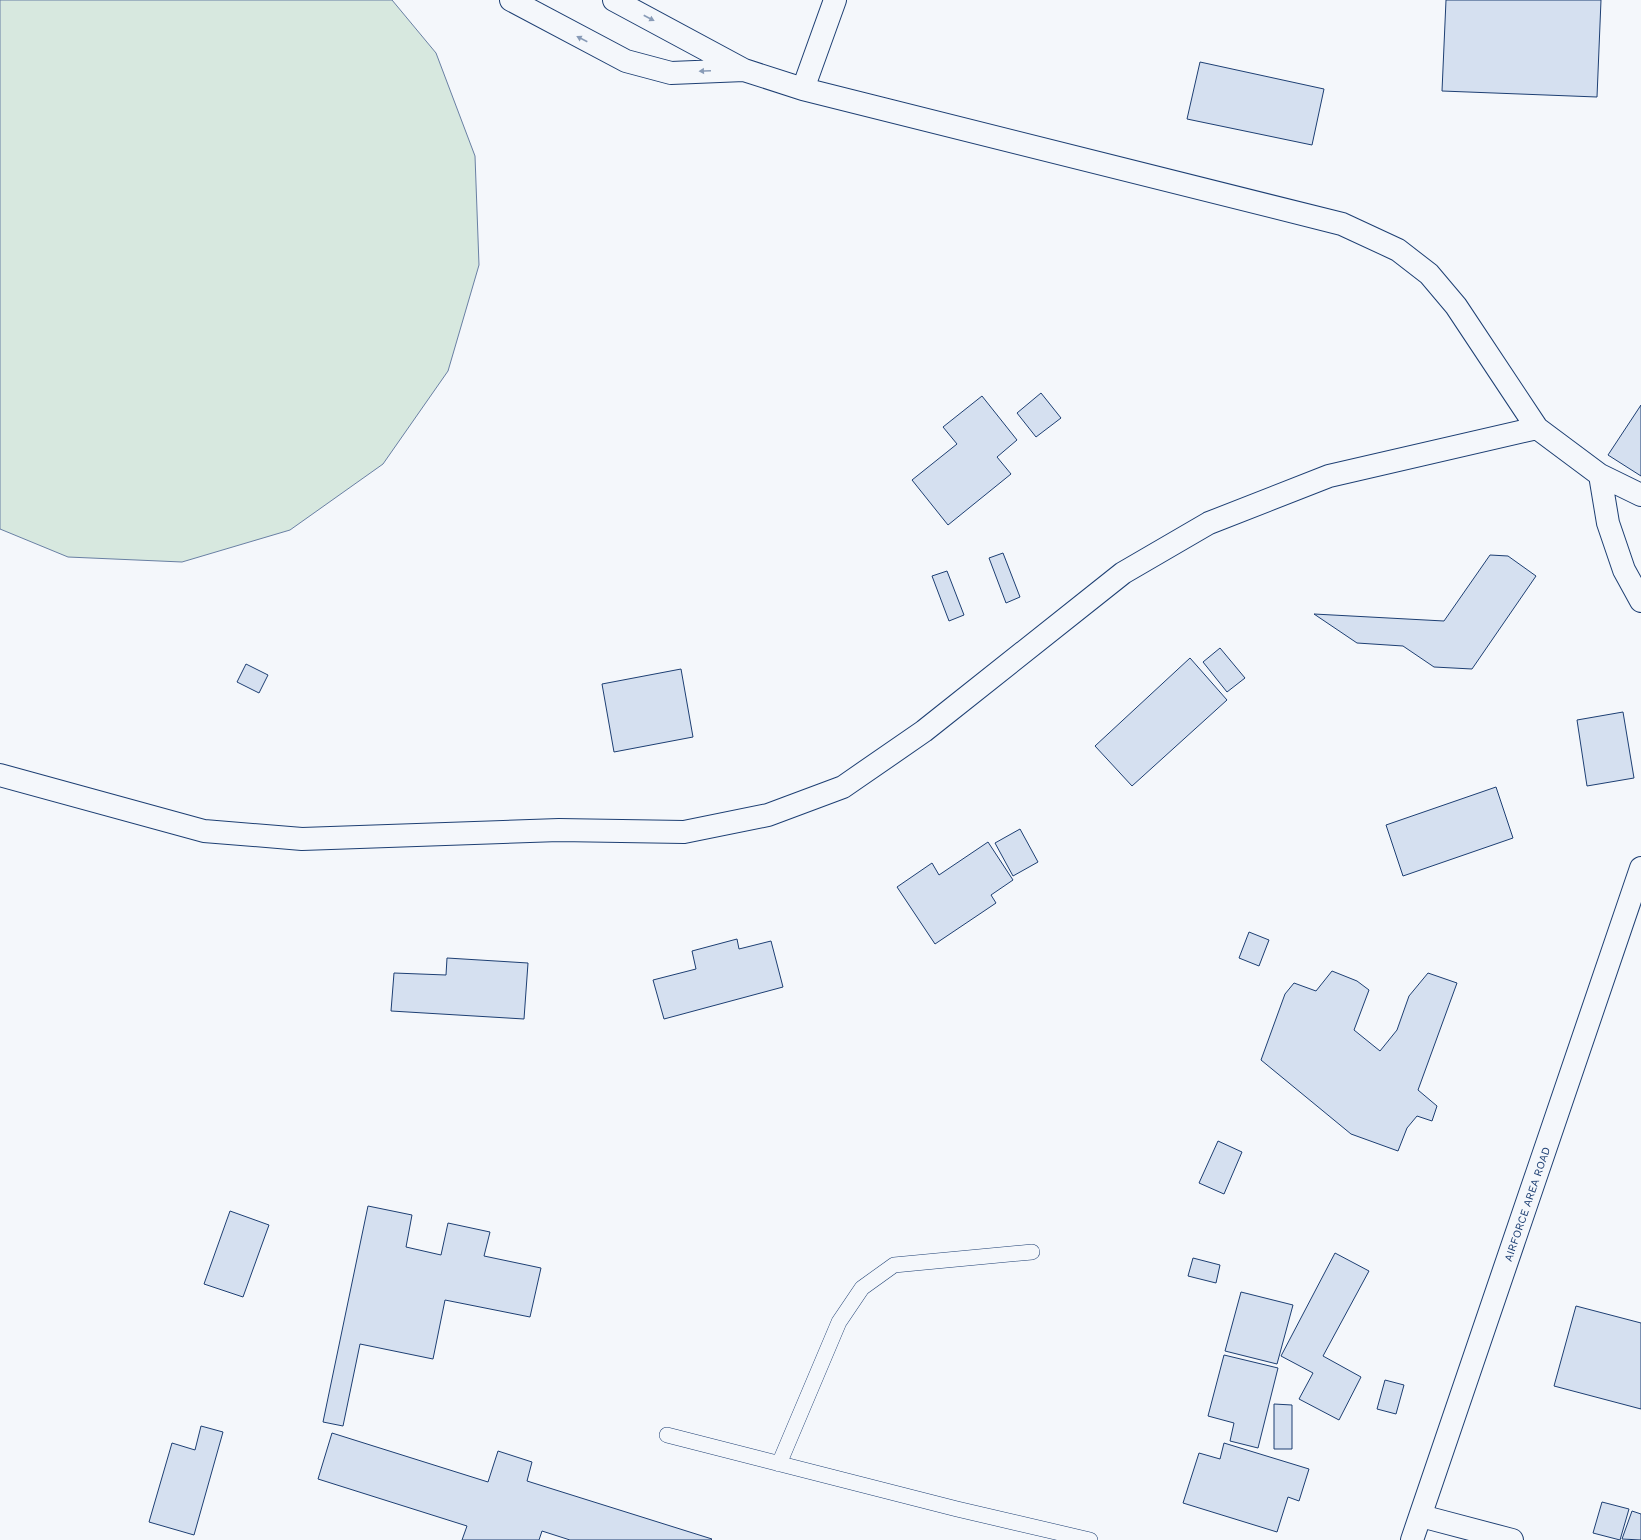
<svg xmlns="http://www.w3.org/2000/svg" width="1641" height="1540" viewBox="0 0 1641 1540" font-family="'Work Sans',sans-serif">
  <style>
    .green { fill: #d7e8df; stroke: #687fa3 }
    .building { fill: #d5e0f0; stroke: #1d3f73 }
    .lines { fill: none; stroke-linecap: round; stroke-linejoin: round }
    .lane-casing { stroke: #1d3f73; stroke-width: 16 }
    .street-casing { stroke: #1d3f73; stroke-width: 24 }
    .secondary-casing { stroke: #1d3f73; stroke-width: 24 }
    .lane { stroke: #f4f7fb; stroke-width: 15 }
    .street { stroke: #f4f7fb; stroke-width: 22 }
    .secondary { stroke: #f4f7fb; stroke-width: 22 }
    .oneway { fill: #889bb7 }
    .labels { text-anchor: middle; stroke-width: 3; stroke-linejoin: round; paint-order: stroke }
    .street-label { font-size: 11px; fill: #1d3f73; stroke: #f4f7fb }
  </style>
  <rect width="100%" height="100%" fill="#f4f7fb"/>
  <!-- green -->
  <path class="green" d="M0,0H392L436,53L475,156L479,265L448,371L383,464L290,530L182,562L68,557L0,529Z"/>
  <!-- building -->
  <path class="building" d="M1446,0H1601L1597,97L1442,91Z
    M1200,62L1324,89L1312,145L1187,119Z
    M1041,393L1061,418L1036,437L1017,413Z
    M982,396L1017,440L997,457L1011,474L948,525L912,480L957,444L943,427Z
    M1641,405V476L1608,455Z
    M1003,553L1020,597L1006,603L989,558Z
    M1490,555L1508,556L1536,576L1472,669L1434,667L1403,646L1357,643L1314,614L1444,621Z
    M947,571L964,615L949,621L932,576Z
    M1220,648L1245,678L1227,692L1203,662Z
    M1190,658L1227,700L1132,786L1095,746Z
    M246,664L268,675L259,693L237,682Z
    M681,669L693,737L614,752L602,684Z
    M1623,712L1634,778L1587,786L1577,720Z
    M1496,787L1513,838L1403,876L1386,825Z
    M1020,829L1038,862L1013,876L995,843Z
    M988,842L1013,880L991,895L996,903L935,944L897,887L932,863L939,875Z
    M1249,932L1269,940L1259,966L1239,958Z
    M737,939L739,949L771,941L783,987L664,1019L653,980L696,969L692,951Z
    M447,958L528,963L524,1019L391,1011L394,973L446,975Z
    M1332,971L1357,981L1369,990L1354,1030L1380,1051L1397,1030L1409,996L1428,973L1457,983L1418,1090L1437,1106L1432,1121L1417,1116L1407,1128L1398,1151L1351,1134L1261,1060L1285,994L1294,983L1316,991Z
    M1218,1141L1242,1152L1224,1194L1199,1183Z
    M368,1206L412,1215L406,1247L441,1255L448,1223L490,1232L484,1256L541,1268L530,1317L445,1300L433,1359L360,1344L343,1426L323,1422Z
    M230,1211L269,1225L243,1297L204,1284Z
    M1335,1253L1369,1271L1323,1356L1361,1377L1339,1420L1299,1399L1313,1373L1281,1356Z
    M1193,1258L1220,1265L1216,1283L1188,1276Z
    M1241,1292L1293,1305L1277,1364L1225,1351Z
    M1576,1306L1641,1323V1409L1554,1386Z
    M1224,1355L1278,1368L1258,1448L1230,1441L1234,1423L1208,1416Z
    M1385,1380L1404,1385L1396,1414L1377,1409Z
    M1274,1404L1292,1405V1449H1274Z
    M201,1426L223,1432L194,1535L149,1522L172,1443L195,1450Z
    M332,1433L488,1482L498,1451L532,1462L527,1481L712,1539L711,1540H570L542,1531L539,1540H462L467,1526L318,1479Z
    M1224,1443L1309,1469L1299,1501L1288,1497L1277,1532L1183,1503L1199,1453L1220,1459Z
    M1602,1502L1629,1509L1620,1540L1593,1533Z
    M1632,1511L1641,1514V1540L1622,1539Z"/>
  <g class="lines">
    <defs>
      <path id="lane" d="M667,1435L957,1509L1090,1540
        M779,1464L839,1322L862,1288L894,1265L1032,1252"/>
      <path id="street" d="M511,0L626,61L671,73L744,70
        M614,0L744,70L803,89L1342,224L1398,250L1429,274L1456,306L1537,428L1600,475L1641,495
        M803,89L835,0
        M1600,475L1608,523L1624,570L1641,601
        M0,775L204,831L302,839L559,830L684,832L768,815L843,787L924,731L1123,573L1209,523L1329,476L1537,428
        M1421,1516L1512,1540"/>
      <path id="secondary" d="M1412,1540L1641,868"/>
    </defs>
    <!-- lane casing -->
    <use href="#lane" class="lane-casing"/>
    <!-- street casing -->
    <use href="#street" class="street-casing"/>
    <!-- secondary casing -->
    <use href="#secondary" class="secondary-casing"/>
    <!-- lane -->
    <use href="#lane" class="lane"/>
    <!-- street -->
    <use href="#street" class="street"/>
    <!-- secondary -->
    <use href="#secondary" class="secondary"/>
  </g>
  <!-- one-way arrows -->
  <defs><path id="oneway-solid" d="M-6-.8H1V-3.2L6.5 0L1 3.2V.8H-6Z"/></defs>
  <g class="oneway">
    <use href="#oneway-solid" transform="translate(649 18) rotate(28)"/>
    <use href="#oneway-solid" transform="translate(582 39) rotate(-153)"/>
    <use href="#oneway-solid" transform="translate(705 71) rotate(177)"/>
  </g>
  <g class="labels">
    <!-- street labels -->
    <g class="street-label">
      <text transform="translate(1527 1204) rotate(-71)" y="4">AIRFORCE AREA ROAD</text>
    </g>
  </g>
</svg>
